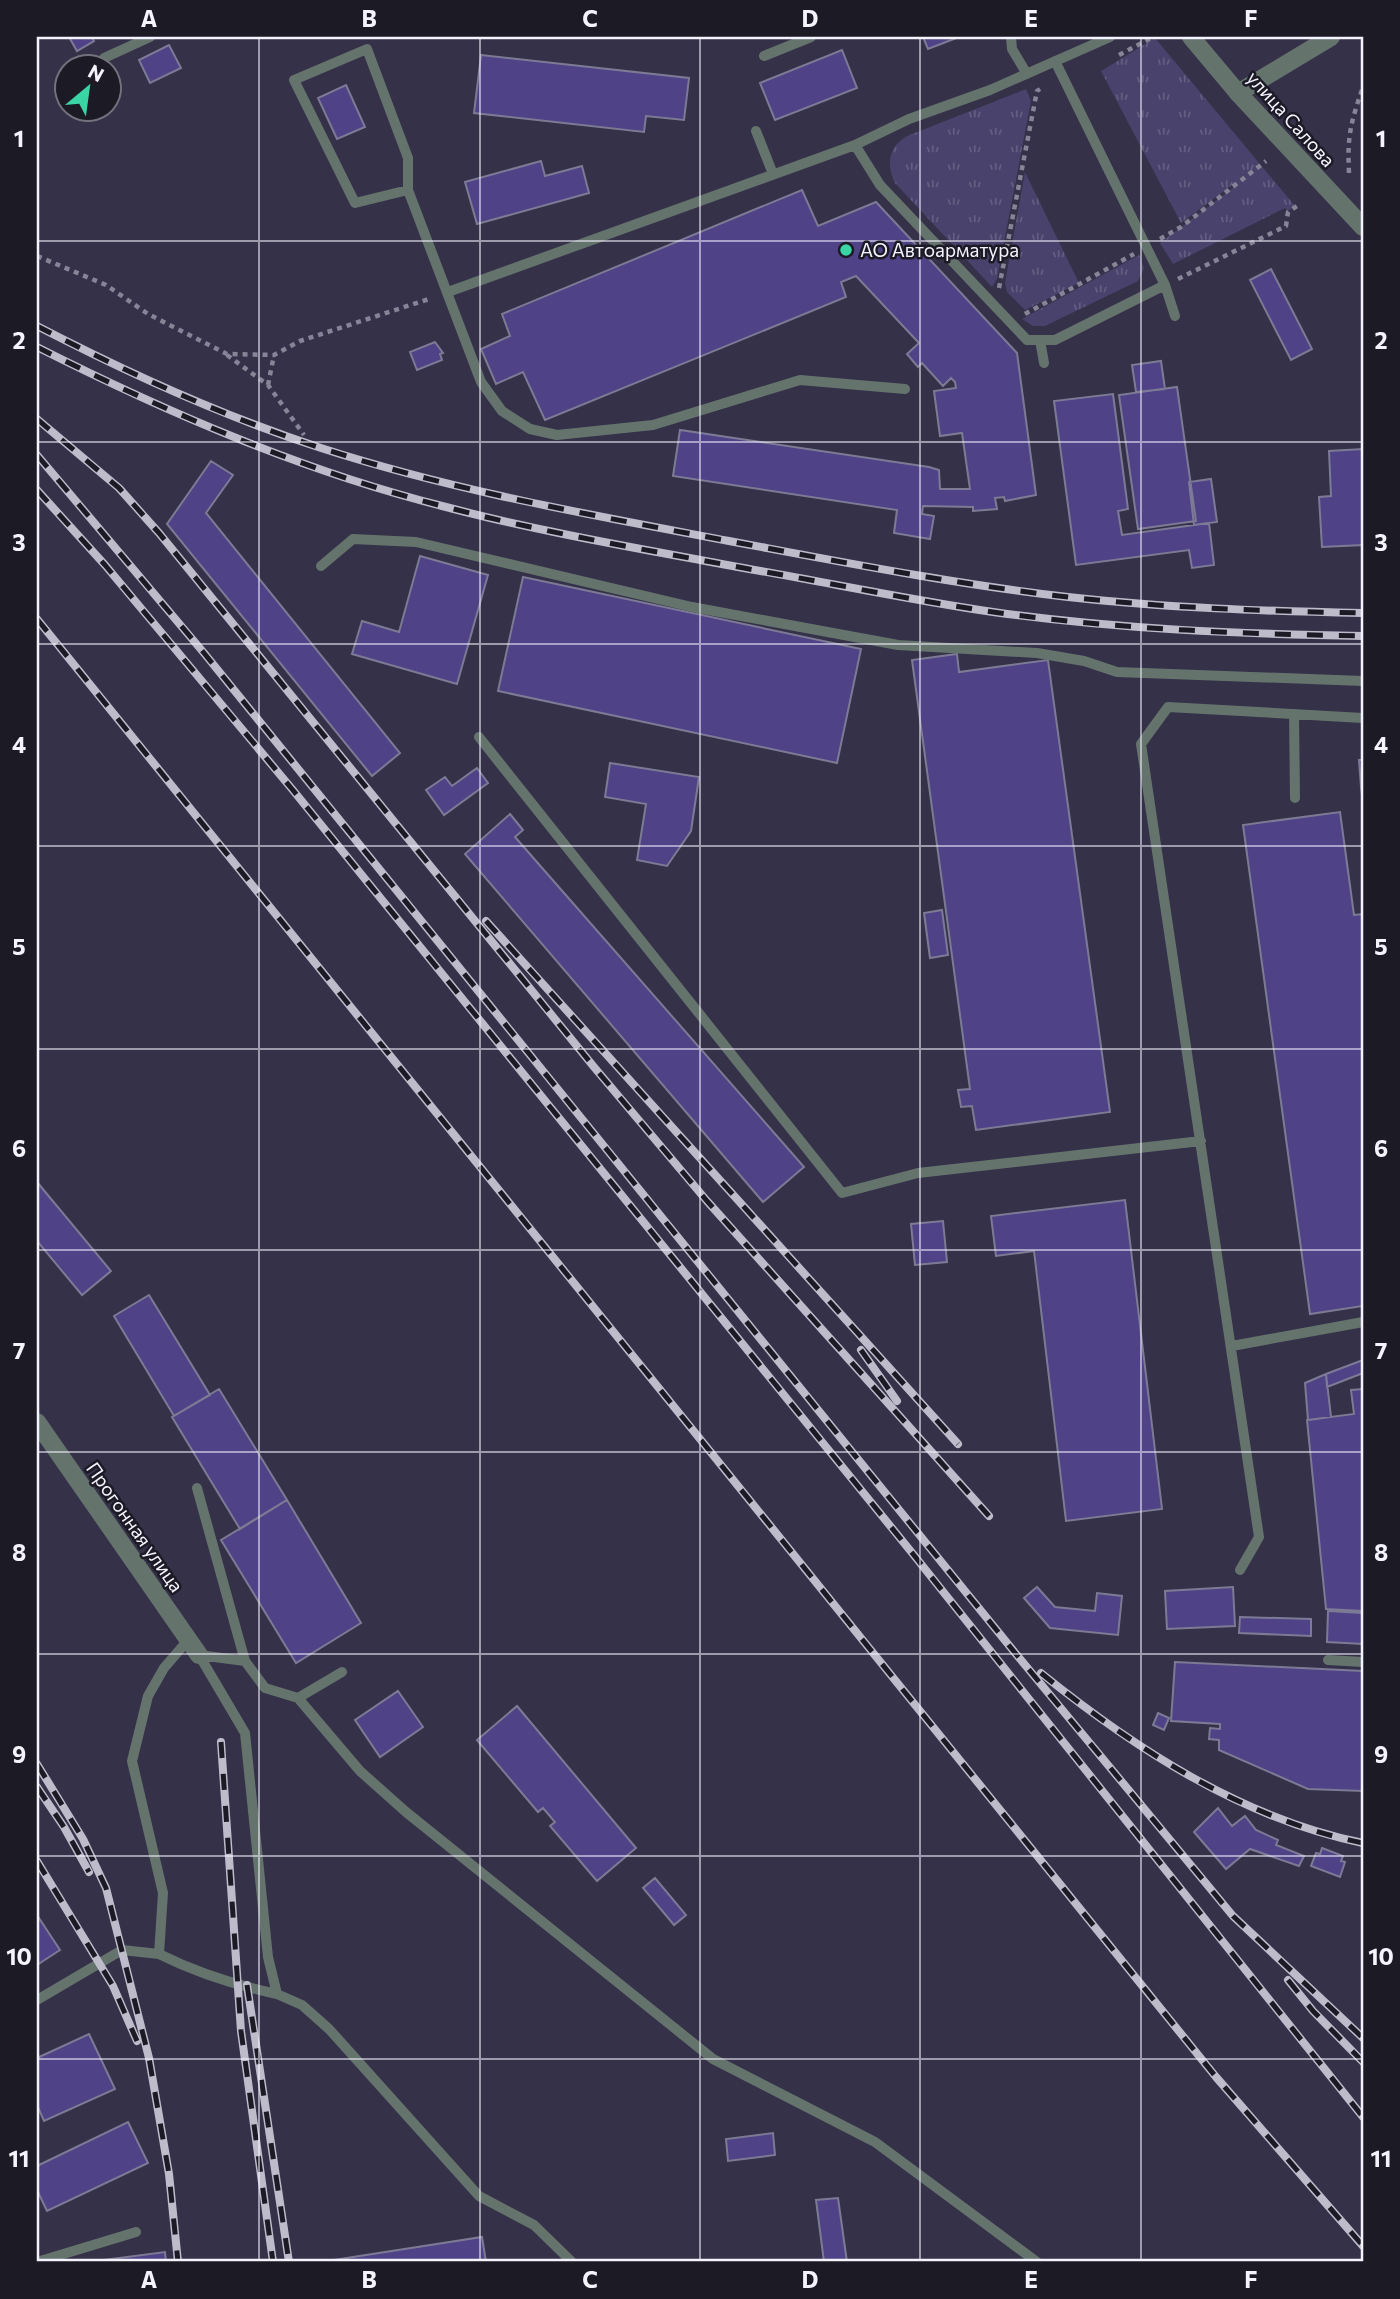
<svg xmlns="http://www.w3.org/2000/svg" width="1400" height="2299" viewBox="0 0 1400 2299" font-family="Commissioner,sans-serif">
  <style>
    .grass { fill: url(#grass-tufts) }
    .building { fill: #4f4286; stroke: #7d7a95; stroke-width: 2 }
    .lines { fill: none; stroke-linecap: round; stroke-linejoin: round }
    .path { stroke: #868496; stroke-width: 4.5; stroke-dasharray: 5 5; stroke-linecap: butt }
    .service { stroke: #65736d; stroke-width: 10 }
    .minor { stroke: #65736d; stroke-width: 18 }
    .tertiary { stroke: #65736d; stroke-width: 18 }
    .rail-casing { stroke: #bebccb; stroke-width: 8 }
    .rail { stroke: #1b1a25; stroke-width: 5; stroke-dasharray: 16; stroke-linecap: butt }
    .grid { fill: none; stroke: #f4f3ff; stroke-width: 2; stroke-opacity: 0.55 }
    .poi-dot { fill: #3ad4a5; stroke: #1b1a25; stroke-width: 2.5 }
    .labels { text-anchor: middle; stroke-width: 5; stroke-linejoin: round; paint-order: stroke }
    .street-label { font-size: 19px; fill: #f4f3ff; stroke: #1b1a25 }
    .poi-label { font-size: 19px; fill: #f4f3ff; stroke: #1b1a25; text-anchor: start }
    .neatline { fill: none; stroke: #f4f3ff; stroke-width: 2.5 }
    .grid-label { font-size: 23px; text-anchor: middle; font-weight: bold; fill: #f4f3ff }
  </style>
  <defs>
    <pattern id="grass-tufts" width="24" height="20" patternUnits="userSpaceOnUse" patternTransform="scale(1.75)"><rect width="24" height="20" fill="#48426c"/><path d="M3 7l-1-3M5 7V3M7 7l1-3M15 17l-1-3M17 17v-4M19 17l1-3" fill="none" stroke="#635e82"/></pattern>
  </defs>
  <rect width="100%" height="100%" fill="#343148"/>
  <!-- grass -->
  <path class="grass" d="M1155,38L1295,206L1288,211L1285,208L1173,264L1160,243L1234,187L1232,185L1181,223L1101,71Z
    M1026,89L1031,101L997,279L992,287L895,183C886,165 888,147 907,136Z
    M1025,172L1079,283L1025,310L1007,292L1005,283Z
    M1139,255L1144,268L1138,281L1045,326H1033L1022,319Z"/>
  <!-- building -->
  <path class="building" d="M69,37H92L94,41L77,51Z
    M923,37H959L928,49Z
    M169,45L181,68L150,83L139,60Z
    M842,50L857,88L775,120L760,83Z
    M481,55L689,78L684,120L646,116L644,132L474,113Z
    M346,85L365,127L337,139L318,98Z
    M541,161L545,176L582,166L589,193L477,224L465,182Z
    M802,190L818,226L876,202L1017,353L1036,495L1005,501L1004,497L995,498L997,509L973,511V507L923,506L922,514L934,516L930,539L894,533L897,510L673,476L680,430L929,467L939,470L940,489H970L962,433L940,436L934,391L956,388L955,382L951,378L943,386L922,363L918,367L907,354L919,343L856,276L841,282L846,297L545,420L523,372L496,384L481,349L510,336L502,314Z
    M1271,269L1312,349L1291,360L1250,280Z
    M435,342L443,353L440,354L442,360L417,370L410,352Z
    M1161,361L1165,389L1136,392L1132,365Z
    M1177,387L1196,521L1138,529L1119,395Z
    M1113,394L1128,509L1118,511L1122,535L1209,523L1214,565L1192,568L1189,550L1076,565L1054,401Z
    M1363,449V545L1322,547L1319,497L1331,496L1329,451Z
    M211,461L233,475L206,513L400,753L372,776L167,524Z
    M1211,479L1217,522L1194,525L1189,482Z
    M420,556L488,575L457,684L352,654L362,621L399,632Z
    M523,577L861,649L837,763L498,691Z
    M957,654L959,672L1048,660L1110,1112L976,1130L972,1106L961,1107L958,1090L970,1089L912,660Z
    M1359,760H1363V803L1361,787Z
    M610,763L699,777L691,831L667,866L637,860L646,804L605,797Z
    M477,768L488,783L444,815L426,790L445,777L452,786Z
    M1340,812L1354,915L1363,914V1306L1310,1314L1243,825Z
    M510,814L523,830L515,837L804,1167L763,1202L465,854Z
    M942,910L948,955L930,958L924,913Z
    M37,1182L111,1271L82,1295L37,1241Z
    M1125,1200L1162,1509L1066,1521L1034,1251L996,1256L991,1216Z
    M943,1221L947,1262L915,1265L911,1224Z
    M149,1295L210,1395L174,1416L114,1316Z
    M1363,1360V1373L1327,1387L1326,1374Z
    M1326,1374L1331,1417L1308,1420L1305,1383Z
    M219,1389L287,1500L240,1529L172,1417Z
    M1363,1389V1611L1326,1609L1307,1420L1354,1414L1351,1390Z
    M287,1500L361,1623L296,1663L221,1540Z
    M1037,1587L1055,1607L1095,1611L1097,1593L1122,1596L1118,1635L1050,1628L1024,1598Z
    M1233,1587L1235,1626L1167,1629L1165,1591Z
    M1328,1611L1363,1613V1644L1327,1642Z
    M1240,1617L1311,1619V1636L1239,1633Z
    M1175,1662L1363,1671V1791L1308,1789L1219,1750V1740L1209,1739L1210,1728L1220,1729V1724L1171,1721Z
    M398,1691L423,1727L380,1757L355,1720Z
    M517,1706L636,1848L597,1881L550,1826L555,1822L543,1808L538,1812L477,1740Z
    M1158,1713L1169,1718L1164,1730L1153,1725Z
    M1218,1808L1232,1826L1245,1816L1256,1830L1278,1840L1276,1845L1304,1856L1299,1866L1250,1849L1226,1869L1194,1832Z
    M1322,1848L1343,1856L1341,1861L1345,1862L1340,1877L1311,1866L1316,1853L1320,1854Z
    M655,1878L686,1915L674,1925L643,1888Z
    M37,1915L60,1950L37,1965Z
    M89,2034L115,2089L44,2121L37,2105V2058Z
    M128,2122L148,2163L47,2211L37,2190V2166Z
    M773,2133L775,2155L728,2161L726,2139Z
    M838,2198L847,2262H824L816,2200Z
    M482,2237L486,2262H321Z
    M165,2252L166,2262H88Z"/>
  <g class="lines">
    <!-- path -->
    <path class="path" d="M1119,55L1153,37
      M1349,173C1347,135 1351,122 1363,87
      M1160,239L1181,227L1266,161
      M37,256L106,285L148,314L227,354L274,355L300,341L432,298
      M1178,279L1286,226L1288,212L1300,204
      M999,288L1037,91L1040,89
      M1025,314L1134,254
      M227,355L268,385L304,435
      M268,385L274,355"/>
    <!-- service -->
    <path class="service" d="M1011,37L1012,49L1027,74
      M764,56L811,37
      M104,58L150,37
      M1055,61L1165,285L1175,316
      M756,131L773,174
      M855,145L880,185L1027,340H1055L1165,285
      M408,190L355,203L294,80L367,49L408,158V190L481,382L502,411L530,429L557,435L653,425L800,380L905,389
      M448,292L855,145L909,119L990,90L1110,37
      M1040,340L1044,363
      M321,566L353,539L416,542L692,607L898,645L1037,653L1084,661L1117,672L1363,681
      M1294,714L1295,798
      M479,737L842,1193L918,1173L1201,1141
      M1232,1346L1363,1322
      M197,1488L245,1661
      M1240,1570L1259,1537L1141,744L1168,707L1363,718
      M189,1639L164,1668L148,1696L132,1761L163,1893L159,1954C197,1973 235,1985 277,1994
      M199,1655L245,1733L268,1957L277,1994L302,2005L329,2029L479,2196L534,2225L572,2262
      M199,1655L245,1661L265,1688L298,1698L342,1672
      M1328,1660L1363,1662
      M298,1698L360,1771L406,1812L713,2059L875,2142L1037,2262
      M37,2000L122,1950L159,1954
      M37,2262L136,2232"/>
    <!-- minor -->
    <path class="minor" d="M1191,37L1238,93
      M37,1422L199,1655"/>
    <!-- tertiary -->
    <path class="tertiary" d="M1331,37L1238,93L1363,227"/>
    <defs>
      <path id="rail" d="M37,326C128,373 222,416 321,448C454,491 592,515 729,541C842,562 954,584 1068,597C1166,608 1265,611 1363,613
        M37,347C168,413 303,471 446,507C545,533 648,550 749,569C830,583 911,600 993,612C1115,629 1240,634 1363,636
        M37,419L119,488L159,533L594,1067L707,1201L989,1516
        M37,455L204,653L1016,1654L1233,1916L1363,2038
        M37,490L105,565L292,789L913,1554L1363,2117
        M37,619L1216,2077L1363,2246
        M486,921L958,1444
        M861,1350L897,1401
        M1041,1673C1134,1748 1243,1819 1363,1843
        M221,1742L241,2031L273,2262
        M37,1764L83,1839L106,1888L149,2058L169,2174L178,2262
        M37,1787L64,1827L89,1872
        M37,1861L113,1986L137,2041
        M1288,1980L1313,2011L1363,2062
        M247,1985L289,2262"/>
    </defs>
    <!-- rail casing -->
    <use href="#rail" class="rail-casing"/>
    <!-- rail -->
    <use href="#rail" class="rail"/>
  </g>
  <!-- grid -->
  <path class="grid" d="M259,37V2262M480,37V2262M700,37V2262M920,37V2262M1141,37V2262M37,241H1363M37,442H1363M37,644H1363M37,846H1363M37,1049H1363M37,1250H1363M37,1452H1363M37,1654H1363M37,1856H1363M37,2059H1363"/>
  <!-- markers -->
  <circle class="poi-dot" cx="846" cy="250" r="7"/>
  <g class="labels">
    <!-- street labels -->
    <g class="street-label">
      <text transform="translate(1291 119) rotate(48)" y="7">улица Салова</text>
      <text transform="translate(135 1527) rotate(55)" y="7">Прогонная улица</text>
    </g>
    <!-- poi labels -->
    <g class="poi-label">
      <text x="860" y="257">АО Автоарматура</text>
    </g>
  </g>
  <!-- border -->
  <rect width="1400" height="2299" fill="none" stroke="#1b1a25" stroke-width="77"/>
  <!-- north arrow -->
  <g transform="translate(88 88) rotate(29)"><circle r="33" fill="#1b1a25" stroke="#72717c" stroke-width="2"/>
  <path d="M0-5L12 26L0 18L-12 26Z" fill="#3ad4a5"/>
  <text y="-10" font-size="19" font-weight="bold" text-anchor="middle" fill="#f4f3ff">N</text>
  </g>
  <rect x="38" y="38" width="1324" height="2222" class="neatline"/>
  <g class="grid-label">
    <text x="149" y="27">A</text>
    <text x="369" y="27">B</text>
    <text x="590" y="27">C</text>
    <text x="810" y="27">D</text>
    <text x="1031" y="27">E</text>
    <text x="1251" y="27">F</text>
    <text x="19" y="147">1</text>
    <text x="1381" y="147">1</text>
    <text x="19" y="349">2</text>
    <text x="1381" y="349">2</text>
    <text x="19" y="551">3</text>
    <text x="1381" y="551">3</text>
    <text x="19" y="753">4</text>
    <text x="1381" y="753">4</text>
    <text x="19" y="955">5</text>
    <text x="1381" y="955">5</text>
    <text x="19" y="1157">6</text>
    <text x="1381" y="1157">6</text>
    <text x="19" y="1359">7</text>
    <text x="1381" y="1359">7</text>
    <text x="19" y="1561">8</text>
    <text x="1381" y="1561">8</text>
    <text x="19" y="1763">9</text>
    <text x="1381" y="1763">9</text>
    <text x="19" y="1965">10</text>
    <text x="1381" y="1965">10</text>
    <text x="19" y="2167">11</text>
    <text x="1381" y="2167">11</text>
    <text x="149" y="2288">A</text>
    <text x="369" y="2288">B</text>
    <text x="590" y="2288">C</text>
    <text x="810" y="2288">D</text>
    <text x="1031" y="2288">E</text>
    <text x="1251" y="2288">F</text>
  </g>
</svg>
